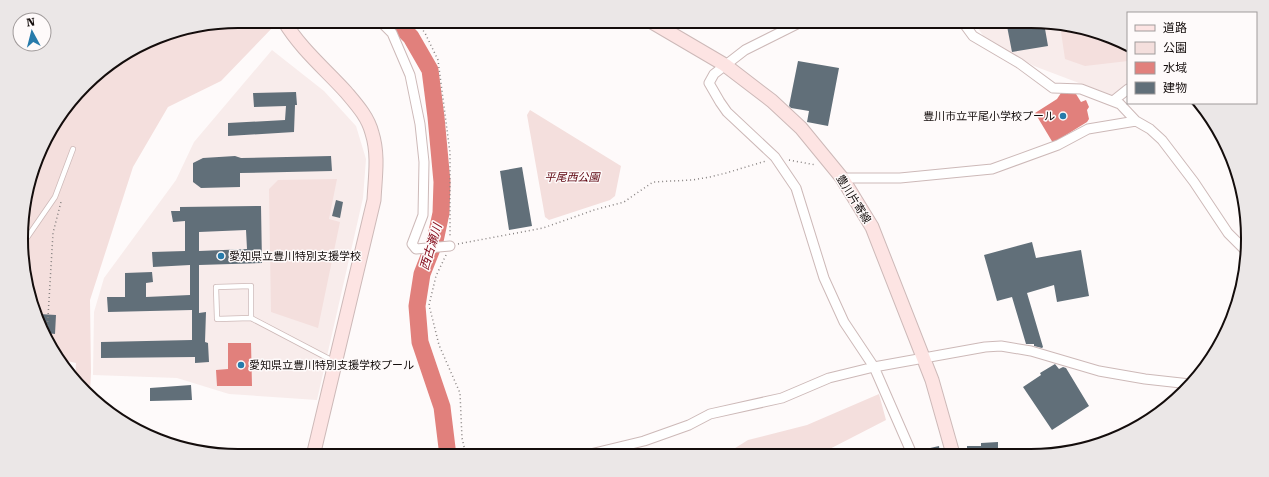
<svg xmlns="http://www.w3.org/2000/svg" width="1269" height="477" viewBox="0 0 1269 477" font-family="'Roboto Serif','Noto Sans JP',serif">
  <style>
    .built { fill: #f8eceb }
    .green { fill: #f4dfdd }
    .water { fill: #e1807c }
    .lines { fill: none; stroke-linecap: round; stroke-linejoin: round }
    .river { stroke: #e1807c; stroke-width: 17 }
    .building { fill: #616f79; fill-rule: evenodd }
    .lane-casing { stroke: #cdb9b8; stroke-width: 6 }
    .street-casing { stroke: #cdb9b8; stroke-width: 11 }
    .secondary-casing { stroke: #cdb9b8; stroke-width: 15 }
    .path { stroke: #878281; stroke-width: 1.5; stroke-dasharray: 1 3; stroke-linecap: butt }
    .lane { stroke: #fff; stroke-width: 4.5 }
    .street { stroke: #fff; stroke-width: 9 }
    .secondary { stroke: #fde4e3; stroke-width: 13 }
    .poi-dot { fill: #277bab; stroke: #fefafa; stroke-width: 1.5 }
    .labels { text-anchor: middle; stroke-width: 3; stroke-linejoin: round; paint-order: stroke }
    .poi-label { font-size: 11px; fill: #140d0c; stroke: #fefafa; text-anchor: start }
    .park-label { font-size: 11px; font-style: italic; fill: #5b000c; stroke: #fefafa }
    .street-label { font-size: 11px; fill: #140d0c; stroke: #fefafa }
    .water-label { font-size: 12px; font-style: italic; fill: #850d1b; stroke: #fefafa }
    .rim { fill: none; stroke: #140d0c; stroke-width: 2 }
  </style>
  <rect width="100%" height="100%" fill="#fefafa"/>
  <!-- built -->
  <path class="built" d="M973,21H1030L1087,28L1128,49V89L1116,97L1034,66L984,37Z
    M272,50L324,91L356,126L366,159L363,198L317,400L229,394L177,378L93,375L94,312L104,278L176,180L194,142Z"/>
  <!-- green -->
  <path class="green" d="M239,21H273L275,25L221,81L168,107L133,167L90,300L91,372L90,394L75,378L76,363L58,359L25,281L23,210L50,130L95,75L168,33Z
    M1060,25L1087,28L1128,49V61L1085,66L1065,59Z
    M530,110L621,166L615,196L610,200L549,220L545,217L527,115Z
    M337,179L329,219L340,222L318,328L271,312L269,189L278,180Z
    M879,394L886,420L818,455H724L748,440L807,425Z"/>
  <!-- water -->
  <path class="water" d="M1061,93L1076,94L1081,102L1086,100L1089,107L1087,110L1089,119L1087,122L1053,143L1035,113L1057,99Z
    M228,343H251L252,386H217L216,370L228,369Z"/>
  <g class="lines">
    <!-- river -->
    <path class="river" d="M395,21L411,37L430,70L436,117L442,182L441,213L435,241L422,274L417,306L420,342L442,407L448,456"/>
  </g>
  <!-- building -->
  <path class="building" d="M1006,21H1030L1044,23L1048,46L1012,52Z
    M798,61L839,68L828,126L807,122L809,111L791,108L789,106Z
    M296,92L297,105H295L294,132L228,136V123L285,120L286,106L254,107L253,93Z
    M235,156L241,158L331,156L332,171L240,173V187L201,188L193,182V163L203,158Z
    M522,167L532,226L509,230L500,171Z
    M336,200L343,202L340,218L332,216Z
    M261,206L262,263L199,265V313L206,312L205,342L208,343L209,362L195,363V357L101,358V342L192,340V310L108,312L107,297H125V273L152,272L153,282L146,283V297L190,295V265L153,267L152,252L185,251V221L173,222L171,211H180V207ZM246,230L247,249L199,251V232Z
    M1032,242L1036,258L1081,250L1089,296L1057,302L1054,285L1027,293L1043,347L1042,348L1034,346V344H1026L1012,297L997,301L984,255Z
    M39,314L56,315L55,334L47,333Z
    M1055,364L1059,369L1063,367L1066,368L1089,406L1052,430L1023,387L1041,375L1040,373Z
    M191,385L192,400L150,401V388Z
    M998,442V454H967V446H981V443Z
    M939,446L940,454H918L917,451Z"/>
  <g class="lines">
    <defs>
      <path id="lane" d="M24,242L55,197L73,149
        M251,318V286L216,287L217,319L251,318L335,362"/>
      <path id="street" d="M380,21L392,33L410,75L420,124L424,162L423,215L412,244L416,249L450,246
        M803,21L745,50L714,74L709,83L720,102L727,112L775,157L796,188L824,278L844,322L874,367L912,454
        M962,21L973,36L1019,63L1053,88L1081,89L1120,104L1136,121L1150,129L1162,140L1194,182L1228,233L1244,249
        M1113,101L1128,89
        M842,178H900L992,169L1058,145L1088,129L1136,121
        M586,455L644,441L689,425L710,414L782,398L829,378L874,367L985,347L1001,346L1031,351L1099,371L1145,379L1190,384"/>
      <path id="secondary" d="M284,21C300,48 325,69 346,92C357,105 368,117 372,133C379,155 375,178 374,200L313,456
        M650,21L725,65L772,101L801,128L842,178L872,227L932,380L953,454"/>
    </defs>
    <!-- lane casing -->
    <use href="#lane" class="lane-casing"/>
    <!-- street casing -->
    <use href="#street" class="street-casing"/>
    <!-- secondary casing -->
    <use href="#secondary" class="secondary-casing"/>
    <!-- path -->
    <path class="path" d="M416,21L425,33L438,60L450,153V238
      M789,160L816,165
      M458,244L543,228L594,210L624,202L653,182L692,180L710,177L726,173L766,161
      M446,255L436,276L429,305L439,345L460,393L462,438L466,455
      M47,334L53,233L61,202"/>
    <!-- lane -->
    <use href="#lane" class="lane"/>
    <!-- street -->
    <use href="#street" class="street"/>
    <!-- secondary -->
    <use href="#secondary" class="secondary"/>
  </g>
  <!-- markers -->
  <g class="poi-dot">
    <circle cx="1063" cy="116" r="4"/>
    <circle cx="221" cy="256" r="4"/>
    <circle cx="241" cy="365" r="4"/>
  </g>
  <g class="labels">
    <!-- poi labels -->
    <g class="poi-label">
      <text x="1055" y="120" text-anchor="end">豊川市立平尾小学校プール</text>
      <text x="229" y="260">愛知県立豊川特別支援学校</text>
      <text x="249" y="369">愛知県立豊川特別支援学校プール</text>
    </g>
    <!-- park labels -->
    <g class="park-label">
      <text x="572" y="181">平尾西公園</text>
    </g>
    <!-- street labels -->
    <g class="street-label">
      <text transform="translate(854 199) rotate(58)" y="4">豊川片寄線</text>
    </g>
    <!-- water labels -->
    <g class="water-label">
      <text transform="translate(431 247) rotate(-73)" y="4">西古瀬川</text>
    </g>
  </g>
  <!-- crop -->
  <path d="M0 0H1269V477H0ZM238 28H1031A210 210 0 0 1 1241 238V239A210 210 0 0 1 1031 449H238A210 210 0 0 1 28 239V238A210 210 0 0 1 238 28Z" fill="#ebe7e7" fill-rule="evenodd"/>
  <path class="rim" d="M238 28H1031A210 210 0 0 1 1241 238V239A210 210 0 0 1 1031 449H238A210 210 0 0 1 28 239V238A210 210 0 0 1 238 28Z"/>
  <!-- legend -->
  <rect x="1127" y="12" width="130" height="92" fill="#fefafa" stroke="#a09b9b"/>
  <rect x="1135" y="25" width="20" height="6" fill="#fde4e3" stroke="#a09b9b"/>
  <text x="1163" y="32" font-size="12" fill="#140d0c">道路</text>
  <rect x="1135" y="42" width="20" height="12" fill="#f4dfdd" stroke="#a09b9b"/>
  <text x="1163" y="52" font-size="12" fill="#140d0c">公園</text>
  <rect x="1135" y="62" width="20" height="12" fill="#e1807c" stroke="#a09b9b"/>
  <text x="1163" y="72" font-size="12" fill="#140d0c">水域</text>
  <rect x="1135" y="82" width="20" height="12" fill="#616f79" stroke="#a09b9b"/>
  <text x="1163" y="92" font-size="12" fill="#140d0c">建物</text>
  <!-- north arrow -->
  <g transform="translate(32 32) rotate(353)"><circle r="19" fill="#fefafa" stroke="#a09b9b"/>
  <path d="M0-3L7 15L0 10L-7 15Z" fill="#277bab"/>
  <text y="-6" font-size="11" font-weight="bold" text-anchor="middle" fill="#140d0c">N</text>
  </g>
</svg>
